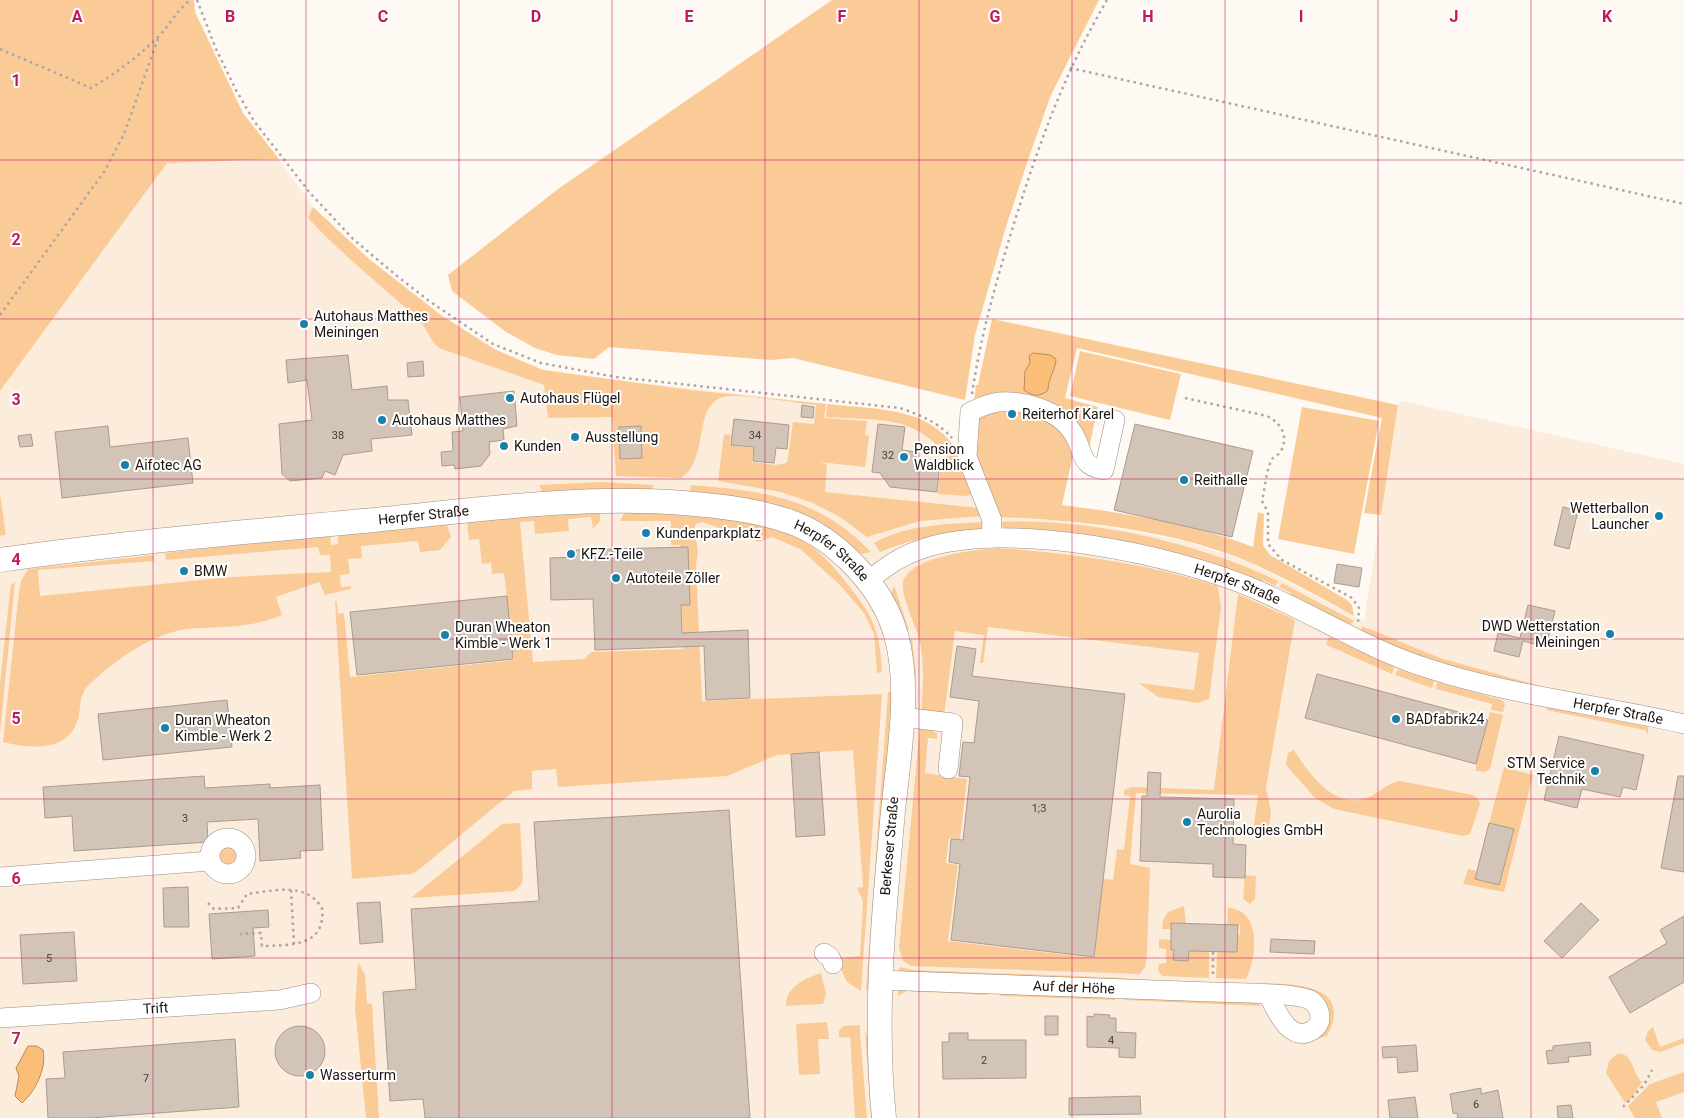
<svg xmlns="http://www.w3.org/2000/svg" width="1684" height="1118" viewBox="0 0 1684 1118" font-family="Roboto,sans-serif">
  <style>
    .built { fill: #fcecdc }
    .green { fill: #fbcb97 }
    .water { fill: #fbbe79; stroke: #b88b5a }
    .building { fill: #d2c4b6; stroke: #a99c8e }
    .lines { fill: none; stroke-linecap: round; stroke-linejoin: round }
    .minor-casing { stroke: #9a8d7f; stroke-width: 20 }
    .major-casing { stroke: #9a8d7f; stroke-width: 25 }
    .path { stroke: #aba6a1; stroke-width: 2.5; stroke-dasharray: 2.5 4; stroke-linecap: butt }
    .minor { stroke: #fff; stroke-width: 19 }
    .major { stroke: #fff; stroke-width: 24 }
    .grid { fill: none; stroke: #c2185b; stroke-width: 1; stroke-opacity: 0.55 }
    .poi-dot { fill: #1980aa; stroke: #fff; stroke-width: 2 }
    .labels { text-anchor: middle; stroke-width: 4; stroke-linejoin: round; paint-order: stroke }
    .number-label { font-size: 11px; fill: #48413a }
    .poi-label { font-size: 14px; fill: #1a1510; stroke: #fff; text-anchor: start }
    .street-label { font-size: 14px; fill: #1a1510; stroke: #fff }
    .grid-label { font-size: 16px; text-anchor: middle; font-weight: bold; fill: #c2185b; stroke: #fff; stroke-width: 4; stroke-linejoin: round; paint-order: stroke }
  </style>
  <rect width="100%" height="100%" fill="#fef9f3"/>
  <!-- built -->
  <path class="built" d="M279,159L313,207L369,259L440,315L507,356L542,369L598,378L827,404L912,416L939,431L948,439L997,517L1067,521L1132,531L1187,542L1248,562L1364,621L1398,405L1402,401L1684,464V1118H0V536L6,535L0,493V391L167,163Z"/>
  <!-- green -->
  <path class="green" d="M0,0H194L195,12L243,113L279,159L167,163L0,391Z
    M832,0H1099L1051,95L1030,154L1005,230L975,335L965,400L793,358L771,360L609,347L594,359L557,355L535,348L506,332L452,291L448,275L558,189Z
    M313,207L369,259L441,315L494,349L543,370L690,390L826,404L824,418L867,421L865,435L869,436L865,467L819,462L827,464L825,492L979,508L981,516L920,521L867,537L840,517L813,503L781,492L718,481L724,434L731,435L730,445L754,448L752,462L775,465L787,463L793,422L814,424L816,405C797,403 739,393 723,397C692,406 710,459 681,478L616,476L612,417L548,418L544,385L439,348C430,340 427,329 419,320C382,286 342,255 308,218Z
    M992,319L1398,405L1381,515L1364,513L1382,418L1077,348L1065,398L1098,407L1089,448L1075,446L1062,505C1124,513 1194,524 1253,547L1258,512L1264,514L1263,545L1270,555L1347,600L1352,605L1354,616C1320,597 1285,578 1249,562C1173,530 1079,520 997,517L972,457V421L976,385H978Z
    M1080,351L1181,374L1170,420L1070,396Z
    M827,404C867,409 921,406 949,440C962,456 968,475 976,494L965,496L938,494L941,462L947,456C912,413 876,421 826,417Z
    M1302,407L1379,421L1354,554L1278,539Z
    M603,482L653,485L652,493L544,495L539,485Z
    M691,485C764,491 818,497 871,552L863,554L689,496Z
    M0,493L6,535L0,536Z
    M626,510C680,514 768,515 812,547C827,558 838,572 849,586C874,618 880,631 882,672L877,673L874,634L864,613L840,585L800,549L772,537L759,542L702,522L696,524L694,529L698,551L696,565L702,701L882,694L861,991L847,982L836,958L860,956L863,901L857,888L863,887L853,750L777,755L727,776L558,787L556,769L532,771V789L514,791L416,872L410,874L352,879L335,602L337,601L338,614L344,613L350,677L514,660L504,573L492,574L491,563L482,564L479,539L469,540L467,522L549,513L600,511V521L593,529L591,517L568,519L569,531L535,534L534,521L520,522L533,662L584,659L591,652L683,649L680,545H671V521H620Z
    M984,522L979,533C944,533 912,538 880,552L874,543C907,524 948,524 984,522Z
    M999,522C1090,518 1196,542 1278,581L1275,586L1263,580L1261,585L1008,532Z
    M447,524L451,537L440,550L420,552L418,541L361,546L362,558L348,559L350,574L340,575L341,587L351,586V589L325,595L319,582L276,597L282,615C250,629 221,626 187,629C150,634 111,663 86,688C79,698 81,708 78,719C69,752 30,749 3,742L19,591L21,581L28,569L154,555V561L38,570L40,596L231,577L331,572L330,555H320L318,547L166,560L165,553L330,535L331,545L338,544V535Z
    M997,548C1072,553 1146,563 1218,586L1221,608L1209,699L1198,703L1158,697L1139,683L1194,690L1199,653L988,627L983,663H980L984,635L955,631L944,716L921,714C923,688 925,663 919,638C915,624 898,591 904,579C915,556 975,550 997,548Z
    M15,582L0,734V683L10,592L11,585Z
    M1282,583L1354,621L1347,628L1289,599L1291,593L1279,587Z
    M894,585L909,630L904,633L891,595Z
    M1238,594L1295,620L1266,787L1271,812L1268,836L1253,833L1258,795L1136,793L1130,864L1150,868L1147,955L1145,967L1140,974L911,966L903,961L899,948L920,726L937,733V739L928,738L925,773L967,779L960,839L949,838L946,863L958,865L948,941L1094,958L1103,879L1113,880L1117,849L1124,850L1130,796L1124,795V790L1132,787L1214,790Z
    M1362,626L1440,658L1547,688L1475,676L1360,635Z
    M1329,637L1394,667L1392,674L1329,646L1326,644Z
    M912,639L916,673L914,713L906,641Z
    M1398,669L1434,681L1432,688L1395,675Z
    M1437,682L1502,700L1505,704L1503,712L1491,710L1492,704L1436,689Z
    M888,692H894L871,988L866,990Z
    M1547,707L1648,725V735L1645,730L1546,710Z
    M1490,712L1503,715L1490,769L1485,772L1476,771V764Z
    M1294,750C1308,772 1334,810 1366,798C1380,794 1382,785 1400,781L1473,795L1479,800L1480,804L1470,834L1463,836L1334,809L1315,798L1286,765L1288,753Z
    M1504,767L1533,775L1504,892L1463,884L1468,869L1477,871L1475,879L1499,885L1514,829L1489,823Z
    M520,823L523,879L521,885L514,891L411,898L502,824Z
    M215 856a13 13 0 1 1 26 0a13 13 0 1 1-26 0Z
    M1245,875L1256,876L1255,899L1250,904L1243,899Z
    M1184,906L1186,923H1172L1171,929H1162L1163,920L1168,912Z
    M1228,908C1262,909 1257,958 1246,979L1216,978L1217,952H1237V935H1240V925H1227Z
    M1159,939L1171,940L1174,960L1188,961L1189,951H1209V978L1162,976L1158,970L1159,964L1166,963V949L1159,948Z
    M358,962L365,975L367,1003L372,1004L379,1118H366L355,1008Z
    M900,967L913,970L1127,978V983L898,972Z
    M821,973L826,994L823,1004L786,1006C785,987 806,978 821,973Z
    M1265,983C1297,984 1354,985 1327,1036L1311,1041L1324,1033L1329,1018L1266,988Z
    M898,988L987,990L988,995L907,991L898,996Z
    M1000,990L1115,995V1000L1000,996Z
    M1124,995L1254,1000L1261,1006L1124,1000Z
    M827,1022L829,1039H818L820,1074L799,1075L796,1024Z
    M860,1025V1032L867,1118H855L850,1037L839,1038V1031L843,1026Z
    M1653,1027L1660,1047L1684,1038V1043L1661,1052L1652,1050L1645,1040L1648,1031Z
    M865,1031L871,1043L878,1118H871Z
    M1617,1054C1634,1052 1632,1074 1642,1082L1631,1099L1625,1103L1606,1073L1609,1061Z
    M1684,1072V1092L1656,1102L1662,1118H1635L1628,1106L1650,1084Z"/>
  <!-- water -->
  <path class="water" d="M1033,353L1050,355L1056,359C1056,369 1048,378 1048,390C1040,397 1033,397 1024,390L1025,371L1030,363L1029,356Z
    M28,1046H37L43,1050C47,1068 35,1092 22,1103L15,1096L19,1076L16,1068Z"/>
  <!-- building -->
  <path class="building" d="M348,355L352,390L387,386L388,400H408L412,435L371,439L372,451L343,455L335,475L325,471L322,478L290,481L282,474L279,424L312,420L307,380L288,383L286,360Z
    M423,361L424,376L408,377L407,363Z
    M514,391L517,426L503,429L504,440L489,442L490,454L481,466L455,469L454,465L442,466L441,452L453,451L452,432L463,431L460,397Z
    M802,405L814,407L813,418L801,417Z
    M734,419L789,425L787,449L776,448L774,463L753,461L754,447L731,445Z
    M878,424L905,427L902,450L916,452V461L940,463L937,492L890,487L880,473L872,472Z
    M1135,424L1253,451L1232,537L1114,510Z
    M108,426L110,447L188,438L193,483L62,498L55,432Z
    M641,426L642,458L620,459L619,427Z
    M31,434L33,446L20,447L18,436Z
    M1563,507L1578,511L1569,549L1554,545Z
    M688,547L690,605H681L682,633L748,630L750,698L706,700L704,646L595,650L593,599L551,600L550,558L576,557V550Z
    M1337,564L1362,568L1359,587L1334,583Z
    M507,596L513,659L357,675L350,612Z
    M1528,605L1555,611L1546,647L1523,641L1519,657L1494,651L1498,633L1520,638Z
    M957,646L976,649L972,676L1125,694L1094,957L951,940L960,864L949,862L951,839L963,840L970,777L959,776L963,742L974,743L979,701L950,697Z
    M1317,674L1488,720L1476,764L1305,718Z
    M227,700L232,747L103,760L98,714Z
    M1559,736L1644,755L1636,790L1623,787L1620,797L1582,789L1577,808L1544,800Z
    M819,752L825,835L796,837L791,754Z
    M1148,772L1161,773L1160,797L1234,799L1233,844L1246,845L1245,878L1213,877V864L1140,861L1142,796H1147Z
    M204,776L205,788L270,784V788L320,785L323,850L300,851L301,858L260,861L258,819L207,822L208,842L74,851L72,816L45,818L43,787Z
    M1678,776H1684V872L1661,868Z
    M729,810L750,1118H425L423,1099L390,1101L383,992L416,989L411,909L539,901L534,822Z
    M1489,823L1514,829L1499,885L1475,879Z
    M188,887L189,927H164L163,888Z
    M380,902L383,942L360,944L357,903Z
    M1581,903L1599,920L1562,958L1544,941Z
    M268,910L269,927L253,928L255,956L212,959L209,914Z
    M1684,916V982L1630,1013L1609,977L1667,943L1660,930Z
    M1171,923L1238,925L1237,952L1189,951L1188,961L1173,960L1174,950H1171Z
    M74,932L77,981L23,984L20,935Z
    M1271,939L1315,941L1314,954L1270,952Z
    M1094,1014L1110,1015L1109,1018H1116V1032L1136,1033L1135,1058L1119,1057V1048L1087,1047V1016L1094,1017Z
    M1045,1016H1058V1035H1045Z
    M275 1051a25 25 0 1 1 50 0a25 25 0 1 1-50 0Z
    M949,1033H968V1040H1026V1078L943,1079L942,1042H949Z
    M235,1039L239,1107L90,1118H48L46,1079L65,1078L63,1052Z
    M1590,1042L1591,1055L1568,1057L1569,1062L1548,1064L1546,1051L1553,1050V1046Z
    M1416,1045L1418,1071L1398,1073L1397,1057L1383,1058L1382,1047Z
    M1481,1088V1094L1498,1090L1503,1118H1457L1458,1114L1453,1113L1450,1094Z
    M1140,1096L1141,1114L1069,1115V1098Z
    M1415,1097L1418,1118H1390L1388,1100Z
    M1571,1105L1573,1118H1558L1557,1106Z"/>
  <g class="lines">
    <defs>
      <g id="minor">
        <path d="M991,538L992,520L967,457L970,412C979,408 988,403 999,402C1023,400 1057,410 1071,430C1086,450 1076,465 1104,470L1115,420"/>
        <path id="s1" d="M868,582C884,567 900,556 922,549C1008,520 1173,554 1255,589C1314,614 1367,649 1427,668C1511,696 1599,704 1684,724"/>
        <path d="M901,717L953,723L948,769"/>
        <circle cx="228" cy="856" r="18"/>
        <path d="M0,877L210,861"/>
        <path d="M824,953L830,957L833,964"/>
        <path id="s2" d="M879,980L1212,992C1232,993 1298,992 1312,1001C1317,1005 1320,1011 1320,1018C1320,1023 1317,1027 1313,1030C1289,1044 1277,1011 1268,995"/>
        <path id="s3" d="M0,1018L279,1000L311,993"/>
      </g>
      <g id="major">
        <path id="s4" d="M0,560C124,542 249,532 374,520C477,510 581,495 684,503C720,506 757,510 791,522C837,539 883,587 896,635C912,691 897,764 892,822C883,921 874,1019 884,1118"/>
      </g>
    </defs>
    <!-- minor casing -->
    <use href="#minor" class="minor-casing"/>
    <!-- major casing -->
    <use href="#major" class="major-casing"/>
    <!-- path -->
    <path class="path" d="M197,0L216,49L236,90L254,121L310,193L353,239L397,276L429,301L493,344L541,363L616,377L900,408C920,415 938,422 952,438
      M0,49L91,88C116,73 138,57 158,37C170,25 177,9 191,0
      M1070,68L1684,204
      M0,315L104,172L124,134L159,36
      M972,394C981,333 998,275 1016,217C1041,138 1065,72 1107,0
      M1185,398L1267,416C1281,423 1289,436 1281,451C1279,455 1274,456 1272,459C1266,470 1265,489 1262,501L1268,512V544L1282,560L1352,598L1359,608L1358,623
      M291,890L294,944
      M208,903L214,909L238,908L247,894C274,891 305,881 322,908C326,947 291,945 262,946L261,933L240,934
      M1213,952V975
      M1623,1107L1644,1085L1652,1070"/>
    <!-- minor -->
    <use href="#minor" class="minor"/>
    <!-- major -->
    <use href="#major" class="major"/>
  </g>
  <!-- grid -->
  <path class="grid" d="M153,0V1118M306,0V1118M459,0V1118M612,0V1118M765,0V1118M919,0V1118M1072,0V1118M1225,0V1118M1378,0V1118M1531,0V1118M0,160H1684M0,319H1684M0,479H1684M0,639H1684M0,799H1684M0,958H1684"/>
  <!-- markers -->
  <g class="poi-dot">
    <circle cx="304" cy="324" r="5"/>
    <circle cx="510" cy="398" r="5"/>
    <circle cx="1012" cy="414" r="5"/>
    <circle cx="382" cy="420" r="5"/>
    <circle cx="575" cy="437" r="5"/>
    <circle cx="504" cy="446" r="5"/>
    <circle cx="904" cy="457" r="5"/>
    <circle cx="125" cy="465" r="5"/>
    <circle cx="1184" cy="480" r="5"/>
    <circle cx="1659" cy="516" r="5"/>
    <circle cx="646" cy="533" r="5"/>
    <circle cx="571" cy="554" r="5"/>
    <circle cx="184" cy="571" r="5"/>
    <circle cx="616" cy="578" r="5"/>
    <circle cx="1610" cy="634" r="5"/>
    <circle cx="445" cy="635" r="5"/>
    <circle cx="1396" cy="719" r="5"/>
    <circle cx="165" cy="728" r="5"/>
    <circle cx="1595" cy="771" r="5"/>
    <circle cx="1187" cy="822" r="5"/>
    <circle cx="310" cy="1075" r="5"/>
  </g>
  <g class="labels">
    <!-- number labels -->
    <g class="number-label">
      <text x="338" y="439">38</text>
      <text x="755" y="439">34</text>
      <text x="888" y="459">32</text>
      <text x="1039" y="812">1;3</text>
      <text x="185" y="822">3</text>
      <text x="49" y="962">5</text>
      <text x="1111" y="1044">4</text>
      <text x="984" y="1064">2</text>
      <text x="146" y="1082">7</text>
      <text x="1476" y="1108">6</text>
    </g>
    <!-- poi labels -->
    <g class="poi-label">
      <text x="314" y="321">Autohaus Matthes<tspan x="314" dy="16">Meiningen</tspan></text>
      <text x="520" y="403">Autohaus Flügel</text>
      <text x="1022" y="419">Reiterhof Karel</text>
      <text x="392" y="425">Autohaus Matthes</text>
      <text x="585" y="442">Ausstellung</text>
      <text x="514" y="451">Kunden</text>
      <text x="914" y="454">Pension<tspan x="914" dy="16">Waldblick</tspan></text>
      <text x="135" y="470">Aifotec AG</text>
      <text x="1194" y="485">Reithalle</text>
      <text x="1649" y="513" text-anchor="end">Wetterballon<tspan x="1649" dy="16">Launcher</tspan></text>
      <text x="656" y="538">Kundenparkplatz</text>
      <text x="581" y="559">KFZ.-Teile</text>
      <text x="194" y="576">BMW</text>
      <text x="626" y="583">Autoteile Zöller</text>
      <text x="1600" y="631" text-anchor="end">DWD Wetterstation<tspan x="1600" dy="16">Meiningen</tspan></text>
      <text x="455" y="632">Duran Wheaton<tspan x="455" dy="16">Kimble - Werk 1</tspan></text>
      <text x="1406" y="724">BADfabrik24</text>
      <text x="175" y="725">Duran Wheaton<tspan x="175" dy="16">Kimble - Werk 2</tspan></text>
      <text x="1585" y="768" text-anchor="end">STM Service<tspan x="1585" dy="16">Technik</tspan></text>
      <text x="1197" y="819">Aurolia<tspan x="1197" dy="16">Technologies GmbH</tspan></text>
      <text x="320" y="1080">Wasserturm</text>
    </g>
    <!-- street labels -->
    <g class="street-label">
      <text dy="5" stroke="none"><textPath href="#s4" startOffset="426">Herpfer Straße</textPath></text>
      <text dy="5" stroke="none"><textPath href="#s4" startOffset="846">Herpfer Straße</textPath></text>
      <text dy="5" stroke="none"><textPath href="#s1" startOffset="386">Herpfer Straße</textPath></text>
      <text dy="5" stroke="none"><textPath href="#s1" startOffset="790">Herpfer Straße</textPath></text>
      <text transform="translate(889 846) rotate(-85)" y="5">Berkeser Straße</text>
      <text dy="5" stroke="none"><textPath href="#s2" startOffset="195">Auf der Höhe</textPath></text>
      <text dy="5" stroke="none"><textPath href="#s3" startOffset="156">Trift</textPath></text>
    </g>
  </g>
  <g class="grid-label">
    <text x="77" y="22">A</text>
    <text x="230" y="22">B</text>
    <text x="383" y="22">C</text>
    <text x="536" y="22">D</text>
    <text x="689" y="22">E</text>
    <text x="842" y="22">F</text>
    <text x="995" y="22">G</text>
    <text x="1148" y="22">H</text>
    <text x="1301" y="22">I</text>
    <text x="1454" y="22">J</text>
    <text x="1607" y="22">K</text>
    <text x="16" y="86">1</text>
    <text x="16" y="245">2</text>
    <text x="16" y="405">3</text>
    <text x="16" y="565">4</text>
    <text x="16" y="724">5</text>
    <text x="16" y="884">6</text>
    <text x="16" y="1044">7</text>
  </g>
</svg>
